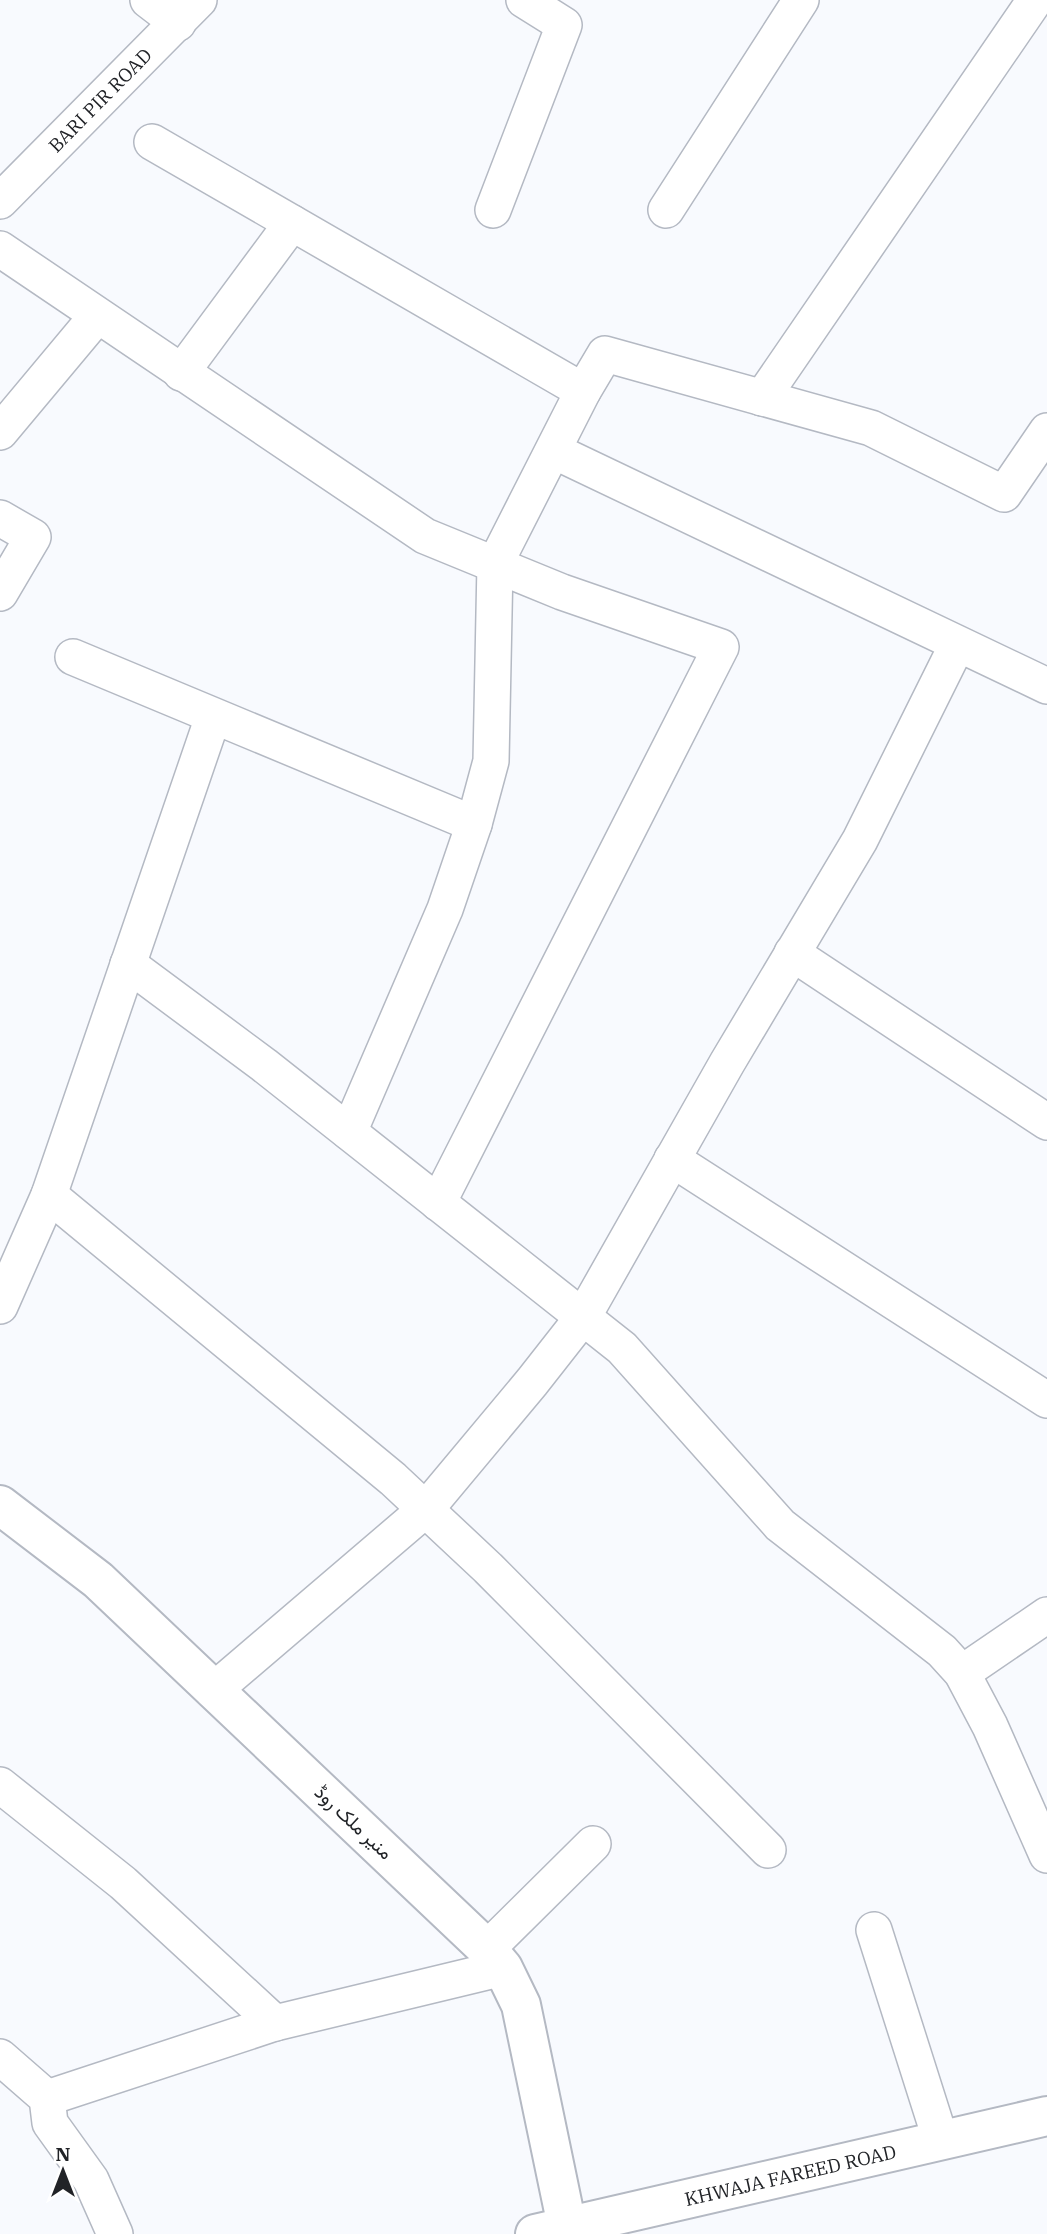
<svg xmlns="http://www.w3.org/2000/svg" width="1047" height="2234" viewBox="0 0 1047 2234" font-family="'IBM Plex Serif',Vazirmatn,serif">
  <style>
    .lines { fill: none; stroke-linecap: round; stroke-linejoin: round }
    .minor-casing { stroke: #b4b9c3; stroke-width: 38 }
    .tertiary-casing { stroke: #b4b9c3; stroke-width: 42 }
    .secondary-casing { stroke: #b4b9c3; stroke-width: 42 }
    .minor { stroke: #fff; stroke-width: 35 }
    .tertiary { stroke: #fff; stroke-width: 38 }
    .secondary { stroke: #fff; stroke-width: 38 }
    .labels { text-anchor: middle; stroke-width: 5; stroke-linejoin: round; paint-order: stroke }
    .street-label { font-size: 19px; fill: #212327; stroke: #fff }
  </style>
  <rect width="100%" height="100%" fill="#f8fafe"/>
  <g class="lines">
    <defs>
      <g id="minor">
        <path d="M148,0L178,23"/>
        <path d="M152,142L583,391"/>
        <path id="s1" d="M0,201L199,0"/>
        <path d="M493,210L564,25L524,0"/>
        <path d="M666,210L801,0"/>
        <path d="M0,249L425,536L562,592L721,647L438,1203"/>
        <path d="M181,373L292,223"/>
        <path d="M762,398L1035,0"/>
        <path d="M0,432L97,316"/>
        <path d="M554,451L1047,686"/>
        <path d="M0,518L33,537L0,593"/>
        <path d="M73,657L474,824L445,909L349,1132"/>
        <path d="M474,824L491,761L495,564L583,391L605,354L871,428L1004,494L1047,431"/>
        <path d="M792,953L1047,1122"/>
        <path d="M128,964L264,1065L622,1348L780,1525L942,1651L962,1673L990,1726L1047,1855"/>
        <path d="M672,1159L1047,1400"/>
        <path d="M49,1195L393,1479L488,1568L768,1850"/>
        <path d="M0,1306L49,1195L213,717"/>
        <path d="M962,1673L1047,1615"/>
        <path d="M213,1691L426,1509L532,1382L583,1317L727,1063L860,840L957,645"/>
        <path d="M0,1785L123,1883L275,2023"/>
        <path d="M874,1930L941,2141"/>
        <path d="M487,1949L593,1844"/>
        <path d="M0,2057L47,2098L50,2123L91,2180L115,2234"/>
        <path d="M47,2098L275,2023L503,1968"/>
      </g>
      <path id="tertiary" d="M0,1505L98,1580L487,1949L503,1968L521,2005L567,2226"/>
      <g id="secondary">
        <path id="s2" d="M535,2234L1047,2116"/>
      </g>
    </defs>
    <!-- minor casing -->
    <use href="#minor" class="minor-casing"/>
    <!-- tertiary casing -->
    <use href="#tertiary" class="tertiary-casing"/>
    <!-- secondary casing -->
    <use href="#secondary" class="secondary-casing"/>
    <!-- minor -->
    <use href="#minor" class="minor"/>
    <!-- tertiary -->
    <use href="#tertiary" class="tertiary"/>
    <!-- secondary -->
    <use href="#secondary" class="secondary"/>
  </g>
  <g class="labels">
    <!-- street labels -->
    <g class="street-label">
      <text dy="7" stroke="none"><textPath href="#s1" startOffset="142">BARI PIR ROAD</textPath></text>
      <text transform="translate(354 1822) rotate(43)" y="7">منیر ملک روڈ</text>
      <text dy="7" stroke="none"><textPath href="#s2" startOffset="262">KHWAJA FAREED ROAD</textPath></text>
    </g>
  </g>
  <!-- north arrow -->
  <g transform="translate(63 2171)" stroke="#ffffff" stroke-width="5" paint-order="stroke">
  <path d="M0-5L12 26L0 18L-12 26Z" fill="#212327"/>
  <text y="-10" font-size="19" font-weight="bold" text-anchor="middle" fill="#212327">N</text>
  </g>
</svg>
